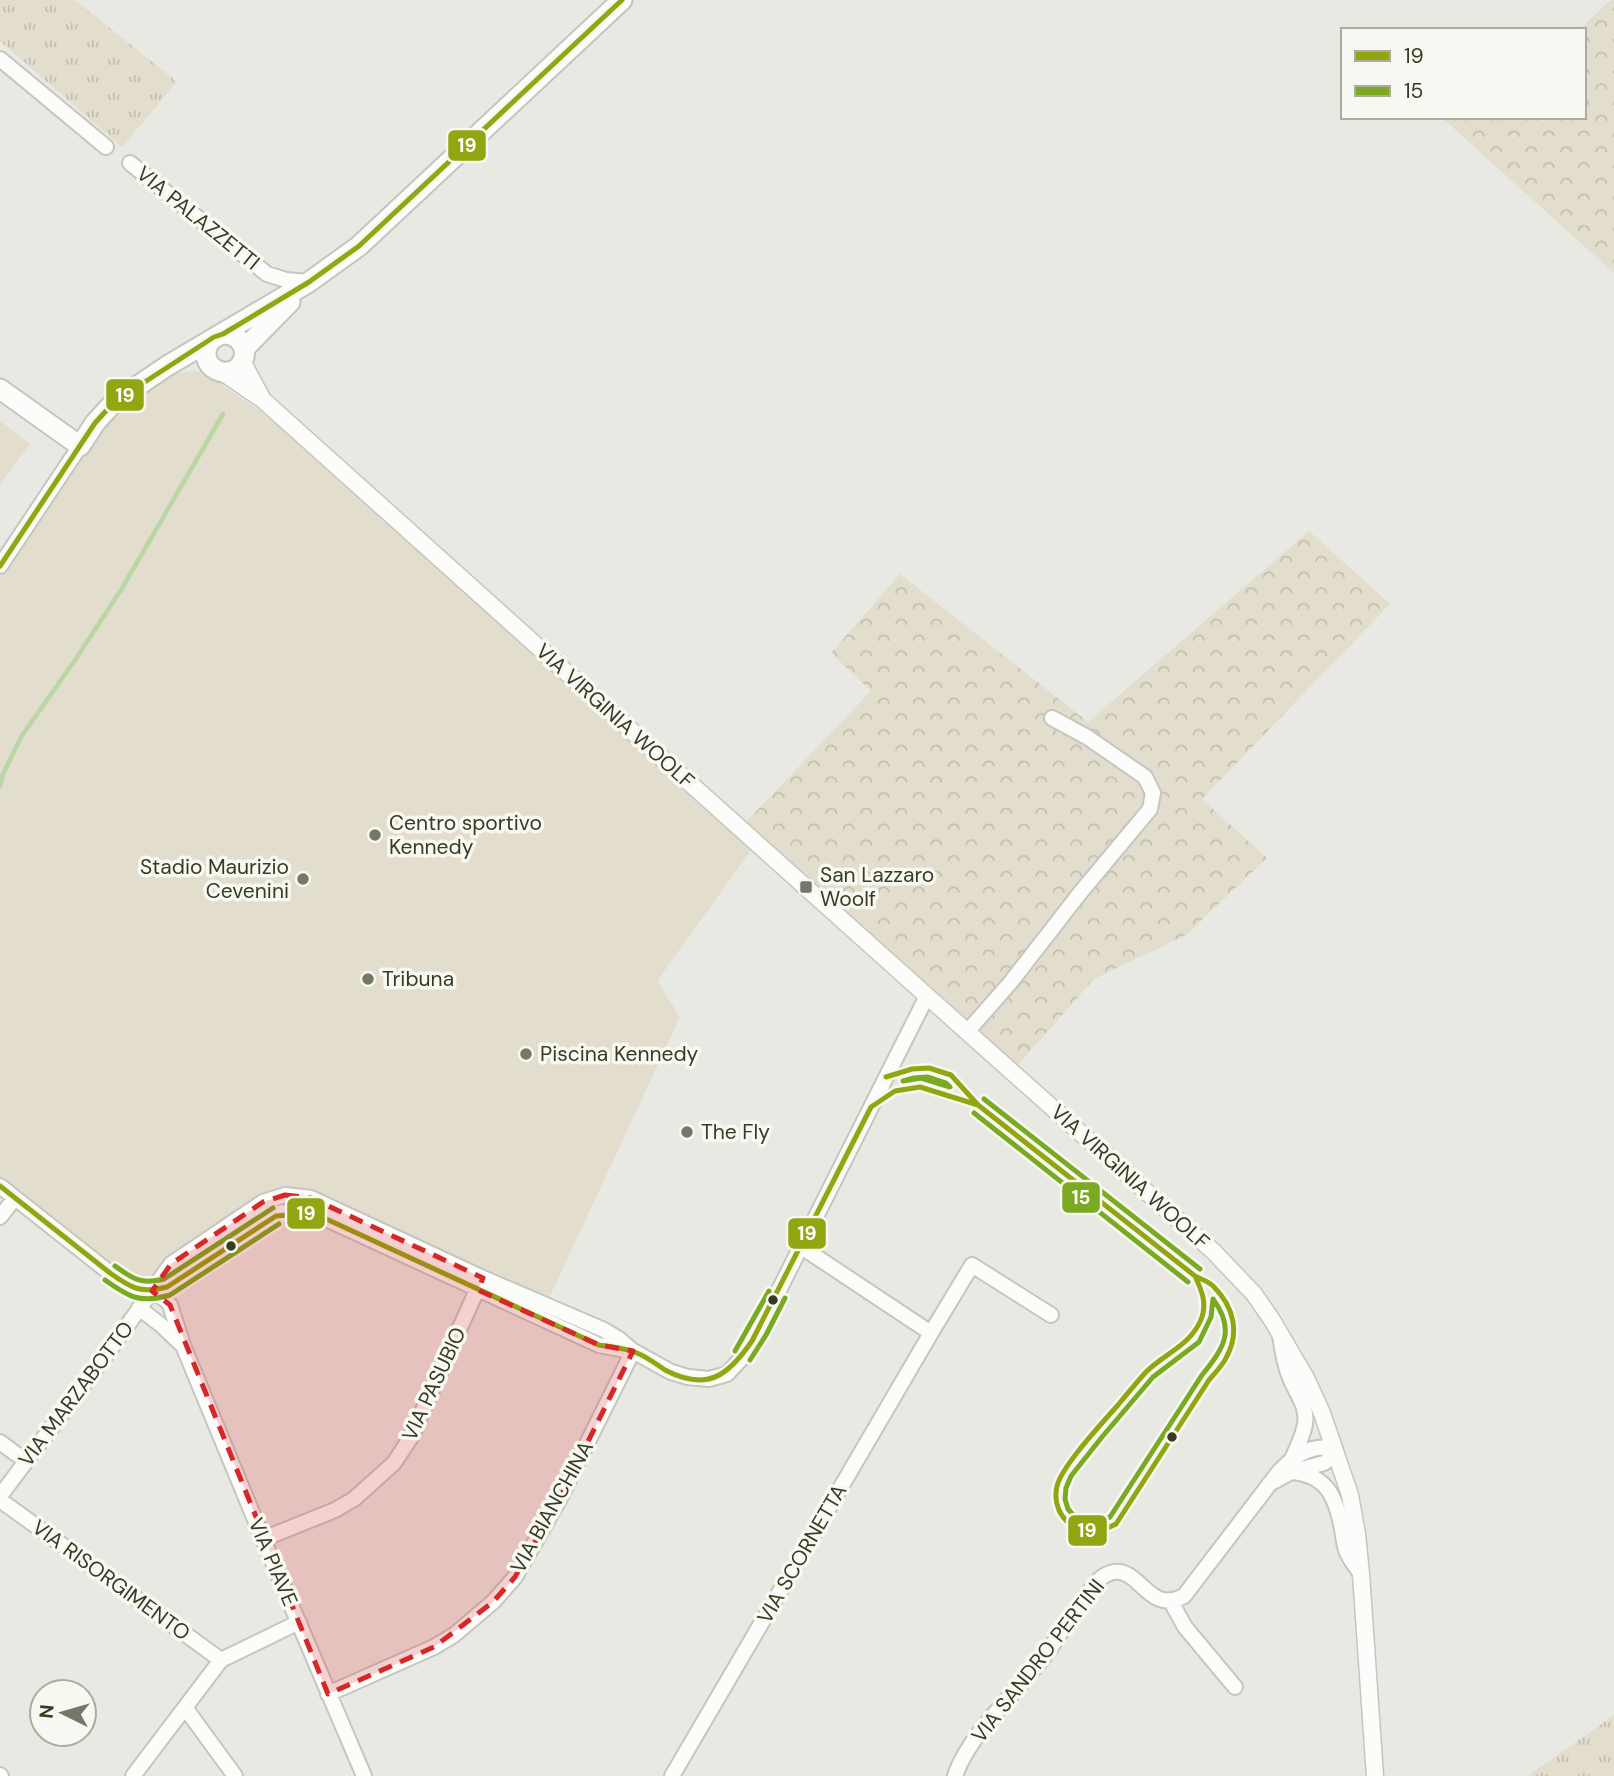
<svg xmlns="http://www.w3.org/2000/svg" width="1614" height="1776" viewBox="0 0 1614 1776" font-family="'DM Sans',sans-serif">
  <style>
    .grass { fill: url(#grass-tufts) }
    .forest { fill: url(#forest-crowns) }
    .pitch { fill: #e2ddcd }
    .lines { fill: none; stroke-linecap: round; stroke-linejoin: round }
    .stream { stroke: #b9d6a5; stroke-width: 4.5 }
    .minor-casing { stroke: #c6c6c1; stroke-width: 18 }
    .tertiary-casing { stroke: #c6c6c1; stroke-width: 19 }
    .secondary-casing { stroke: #c4c5be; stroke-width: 23 }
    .minor { stroke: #fcfcfb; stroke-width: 14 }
    .tertiary { stroke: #fcfcfb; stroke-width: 16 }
    .secondary { stroke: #fcfcfb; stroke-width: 19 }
    .bus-1-casing { stroke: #f8f8f2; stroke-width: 10 }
    .bus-2-casing { stroke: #f8f8f2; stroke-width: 10 }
    .bus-1 { stroke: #91a611; stroke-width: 5 }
    .bus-2 { stroke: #79aa21; stroke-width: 5 }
    .marked { fill: #d62828; fill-opacity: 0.2; stroke: #d62828; stroke-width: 5; stroke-dasharray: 14 9; stroke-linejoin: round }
    .poi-dot { fill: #757866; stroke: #f8f8f2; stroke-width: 2.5 }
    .bus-dot { fill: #373b22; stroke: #f8f8f2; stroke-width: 2.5 }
    .labels { text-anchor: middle; stroke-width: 7; stroke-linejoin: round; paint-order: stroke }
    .street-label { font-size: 21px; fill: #373b22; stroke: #f8f8f2 }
    .poi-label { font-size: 21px; fill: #373b22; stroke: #f8f8f2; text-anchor: start }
    .line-badge { stroke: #f8f8f2; stroke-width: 2.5 }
    .badge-label { font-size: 19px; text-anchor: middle; font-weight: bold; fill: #fff }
  </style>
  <defs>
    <pattern id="grass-tufts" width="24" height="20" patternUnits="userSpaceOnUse" patternTransform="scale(1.75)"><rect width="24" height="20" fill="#e2ddcd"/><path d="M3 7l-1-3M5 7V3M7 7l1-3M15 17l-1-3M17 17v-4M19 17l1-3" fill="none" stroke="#c2bfb0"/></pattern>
    <pattern id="forest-crowns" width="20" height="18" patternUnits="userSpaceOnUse" patternTransform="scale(1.75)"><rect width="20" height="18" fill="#e2ddcd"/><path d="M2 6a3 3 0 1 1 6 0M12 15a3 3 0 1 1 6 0" fill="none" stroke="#c2bfb0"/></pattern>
  </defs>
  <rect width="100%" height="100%" fill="#e9e9e3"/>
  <!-- grass -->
  <path class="grass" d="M0,0H75L177,82L122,147L0,41Z
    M1614,1715V1776H1528Z"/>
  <!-- forest -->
  <path class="forest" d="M1610,0H1614V273L1441,117H1584V30H1579Z
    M1309,531L1390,604L1202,799L1267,858L1186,935L1094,979L1017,1066L745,823L871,691L831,653L900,574L1088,722Z"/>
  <!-- pitch -->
  <path class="pitch" d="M196,371L209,376L259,410L744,823L754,846L657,981L680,1017L543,1311L305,1208L234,1244L172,1296L152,1299L0,1187V577L114,400L156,385L175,373Z
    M0,421L30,444L0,484Z"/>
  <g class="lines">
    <!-- stream -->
    <path class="stream" d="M0,786L3,774L21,737L73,663L121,590L223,414"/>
    <defs>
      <path id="minor" d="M0,59L106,147
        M130,163L267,274L286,280L308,282
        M0,566L80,446
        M967,1032L1010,983L1080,893L1150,809L1153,793L1145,777L1087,737L1052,718
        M0,1186L110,1273L127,1285L136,1289L152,1291L167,1287L181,1279L282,1212
        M276,1216C293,1213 305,1212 322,1217L599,1345L631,1351
        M0,1217L15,1198
        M152,1291L166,1300L170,1305L184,1348L263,1539L364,1776
        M139,1308L161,1325L181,1344
        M931,1333L972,1265L1051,1315
        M1280,1335C1282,1350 1284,1364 1290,1378C1296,1393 1308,1407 1305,1424C1303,1436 1297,1448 1292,1459
        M0,1442L16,1454
        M1293,1472C1328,1476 1336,1498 1342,1529C1343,1536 1344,1544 1346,1550C1349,1559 1356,1567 1361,1574
        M0,1496L112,1347L171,1264L263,1202L285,1195L311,1198L483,1278L604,1330L619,1339L633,1351L671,1372L688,1377L709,1379L727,1374L741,1359L774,1300L927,996
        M0,1500L221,1660
        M263,1539L335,1510L354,1499L394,1463L411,1437L481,1281
        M1170,1600L1185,1627L1235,1687
        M328,1694L434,1647L454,1635L493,1602L515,1577L559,1500L633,1351
        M186,1709L235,1776
        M0,1775L1,1776
        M133,1776L221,1660L299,1622
        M672,1776L931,1333L800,1246
        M955,1776C968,1736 1017,1691 1044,1657C1063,1631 1078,1602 1100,1579C1104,1575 1109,1573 1114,1572C1140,1568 1149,1615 1184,1596L1278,1473C1293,1456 1312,1443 1335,1449L1332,1457L1324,1463L1291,1472L1269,1484"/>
      <path id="tertiary" d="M242,361L262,398
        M222,372L263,400L927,996L1214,1252L1254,1294L1272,1320L1306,1378L1322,1413L1350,1495L1357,1534L1361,1574L1375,1776"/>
      <path id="secondary" d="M211,340C192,368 233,385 243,360C245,355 245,349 242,344C238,337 231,334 223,334
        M244,349L290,302
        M0,389L80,446L95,423L114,402L167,366L309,282L359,246L622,0"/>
    </defs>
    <!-- minor casing -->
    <use href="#minor" class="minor-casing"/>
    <!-- tertiary casing -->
    <use href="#tertiary" class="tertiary-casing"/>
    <!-- secondary casing -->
    <use href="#secondary" class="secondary-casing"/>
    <!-- minor -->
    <use href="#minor" class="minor"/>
    <!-- tertiary -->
    <use href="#tertiary" class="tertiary"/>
    <!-- secondary -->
    <use href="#secondary" class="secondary"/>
    <defs>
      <path id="bus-1" d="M0,566L95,423L114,402L214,337L223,334L309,282L359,246L622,0
        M886,1077L912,1069L929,1068L951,1075L978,1105
        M978,1105L1195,1276
        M0,1186L110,1273C131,1288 141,1294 167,1287L276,1216L310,1213L322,1217L599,1345C612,1347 625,1348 637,1353C647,1357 656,1364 665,1370C707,1392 728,1376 752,1341L871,1107L895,1091L920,1087L978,1105
        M1195,1276C1201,1279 1210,1282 1214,1287C1234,1307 1240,1333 1226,1358C1222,1366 1215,1373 1209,1380L1116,1524C1103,1531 1089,1534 1075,1527C1060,1519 1053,1503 1057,1486C1062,1466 1102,1423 1118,1405C1127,1394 1136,1383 1146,1372C1165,1353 1192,1345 1202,1317C1207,1302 1201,1289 1195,1276Z"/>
      <path id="bus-2" d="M928,1077L946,1083L950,1087L921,1078L903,1081L914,1078Z
        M984,1099L1200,1269
        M974,1113L1188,1282
        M115,1266C133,1279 141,1285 164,1279L273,1208
        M105,1280C129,1297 140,1304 170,1295L279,1224
        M1213,1299C1236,1330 1224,1348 1202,1375L1110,1517L1102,1521H1084L1075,1517L1068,1509L1065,1499L1066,1488L1071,1476L1102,1437L1153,1377L1199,1342L1211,1317Z
        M735,1351L769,1291
        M750,1360L766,1335L785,1298"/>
    </defs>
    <!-- bus-1 casing -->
    <use href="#bus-1" class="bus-1-casing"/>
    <!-- bus-2 casing -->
    <use href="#bus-2" class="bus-2-casing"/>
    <!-- bus-1 -->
    <use href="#bus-1" class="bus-1"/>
    <!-- bus-2 -->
    <use href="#bus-2" class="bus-2"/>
  </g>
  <!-- marked area -->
  <path class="marked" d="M285,1195L311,1198L483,1278L478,1290L599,1345L633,1351L559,1500L515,1577L493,1602L434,1647L328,1694L170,1305L152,1291L171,1264L263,1202Z"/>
  <!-- markers -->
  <g class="poi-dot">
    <circle cx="375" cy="835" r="7"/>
    <circle cx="303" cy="879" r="7"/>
    <rect x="799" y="880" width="14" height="14" rx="3.5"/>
    <circle cx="368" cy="979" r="7"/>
    <circle cx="526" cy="1054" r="7"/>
    <circle cx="687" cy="1132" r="7"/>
  </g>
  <g class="bus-dot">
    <circle cx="231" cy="1246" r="6"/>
    <circle cx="773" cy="1300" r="6"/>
    <circle cx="1172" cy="1437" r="6"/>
  </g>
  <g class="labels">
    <!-- street labels -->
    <g class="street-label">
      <text transform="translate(198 218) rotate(39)" y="7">VIA PALAZZETTI</text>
      <text transform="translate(615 716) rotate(42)" y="7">VIA VIRGINIA WOOLF</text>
      <text transform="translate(1130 1177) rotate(42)" y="7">VIA VIRGINIA WOOLF</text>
      <text transform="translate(434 1384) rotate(-65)" y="7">VIA PASUBIO</text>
      <text transform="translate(76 1394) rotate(-53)" y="7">VIA MARZABOTTO</text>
      <text transform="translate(552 1507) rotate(-61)" y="7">VIA BIANCHINA</text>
      <text transform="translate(802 1554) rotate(-60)" y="7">VIA SCORNETTA</text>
      <text transform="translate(273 1562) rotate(67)" y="7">VIA PIAVE</text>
      <text transform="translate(111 1580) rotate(36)" y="7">VIA RISORGIMENTO</text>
      <text transform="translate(1038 1661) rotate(-52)" y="7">VIA SANDRO PERTINI</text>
    </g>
    <!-- poi labels -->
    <g class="poi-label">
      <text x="389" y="830">Centro sportivo<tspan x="389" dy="24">Kennedy</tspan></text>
      <text x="289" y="874" text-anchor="end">Stadio Maurizio<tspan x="289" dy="24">Cevenini</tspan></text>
      <text x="820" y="882">San Lazzaro<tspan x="820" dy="24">Woolf</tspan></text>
      <text x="382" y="986">Tribuna</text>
      <text x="540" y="1061">Piscina Kennedy</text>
      <text x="701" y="1139">The Fly</text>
    </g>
  </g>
  <g class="line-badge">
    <rect x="447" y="129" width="40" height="33" rx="7" fill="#91a611"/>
    <rect x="105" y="378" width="40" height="34" rx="7" fill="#91a611"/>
    <rect x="1061" y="1181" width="40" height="33" rx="7" fill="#79aa21"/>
    <rect x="286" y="1197" width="40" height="33" rx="7" fill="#91a611"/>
    <rect x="787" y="1217" width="40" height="33" rx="7" fill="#91a611"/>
    <rect x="1067" y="1514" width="41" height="33" rx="7" fill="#91a611"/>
  </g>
  <g class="badge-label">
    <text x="467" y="152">19</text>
    <text x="125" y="402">19</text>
    <text x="1081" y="1204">15</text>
    <text x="306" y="1220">19</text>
    <text x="807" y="1240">19</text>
    <text x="1087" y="1537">19</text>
  </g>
  <!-- legend -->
  <rect x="1341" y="28" width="245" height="91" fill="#f8f8f2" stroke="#abac9f" stroke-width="2"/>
  <rect x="1355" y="51" width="35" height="10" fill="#91a611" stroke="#abac9f" stroke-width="2"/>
  <text x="1404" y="63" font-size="21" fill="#373b22">19</text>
  <rect x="1355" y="86" width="35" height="10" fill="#79aa21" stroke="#abac9f" stroke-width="2"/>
  <text x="1404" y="98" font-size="21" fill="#373b22">15</text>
  <!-- north arrow -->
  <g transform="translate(63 1713) rotate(275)"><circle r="33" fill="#f8f8f2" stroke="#abac9f" stroke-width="2"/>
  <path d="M0-5L12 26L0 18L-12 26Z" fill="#757866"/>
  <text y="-10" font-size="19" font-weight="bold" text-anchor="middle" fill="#373b22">N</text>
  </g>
</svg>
